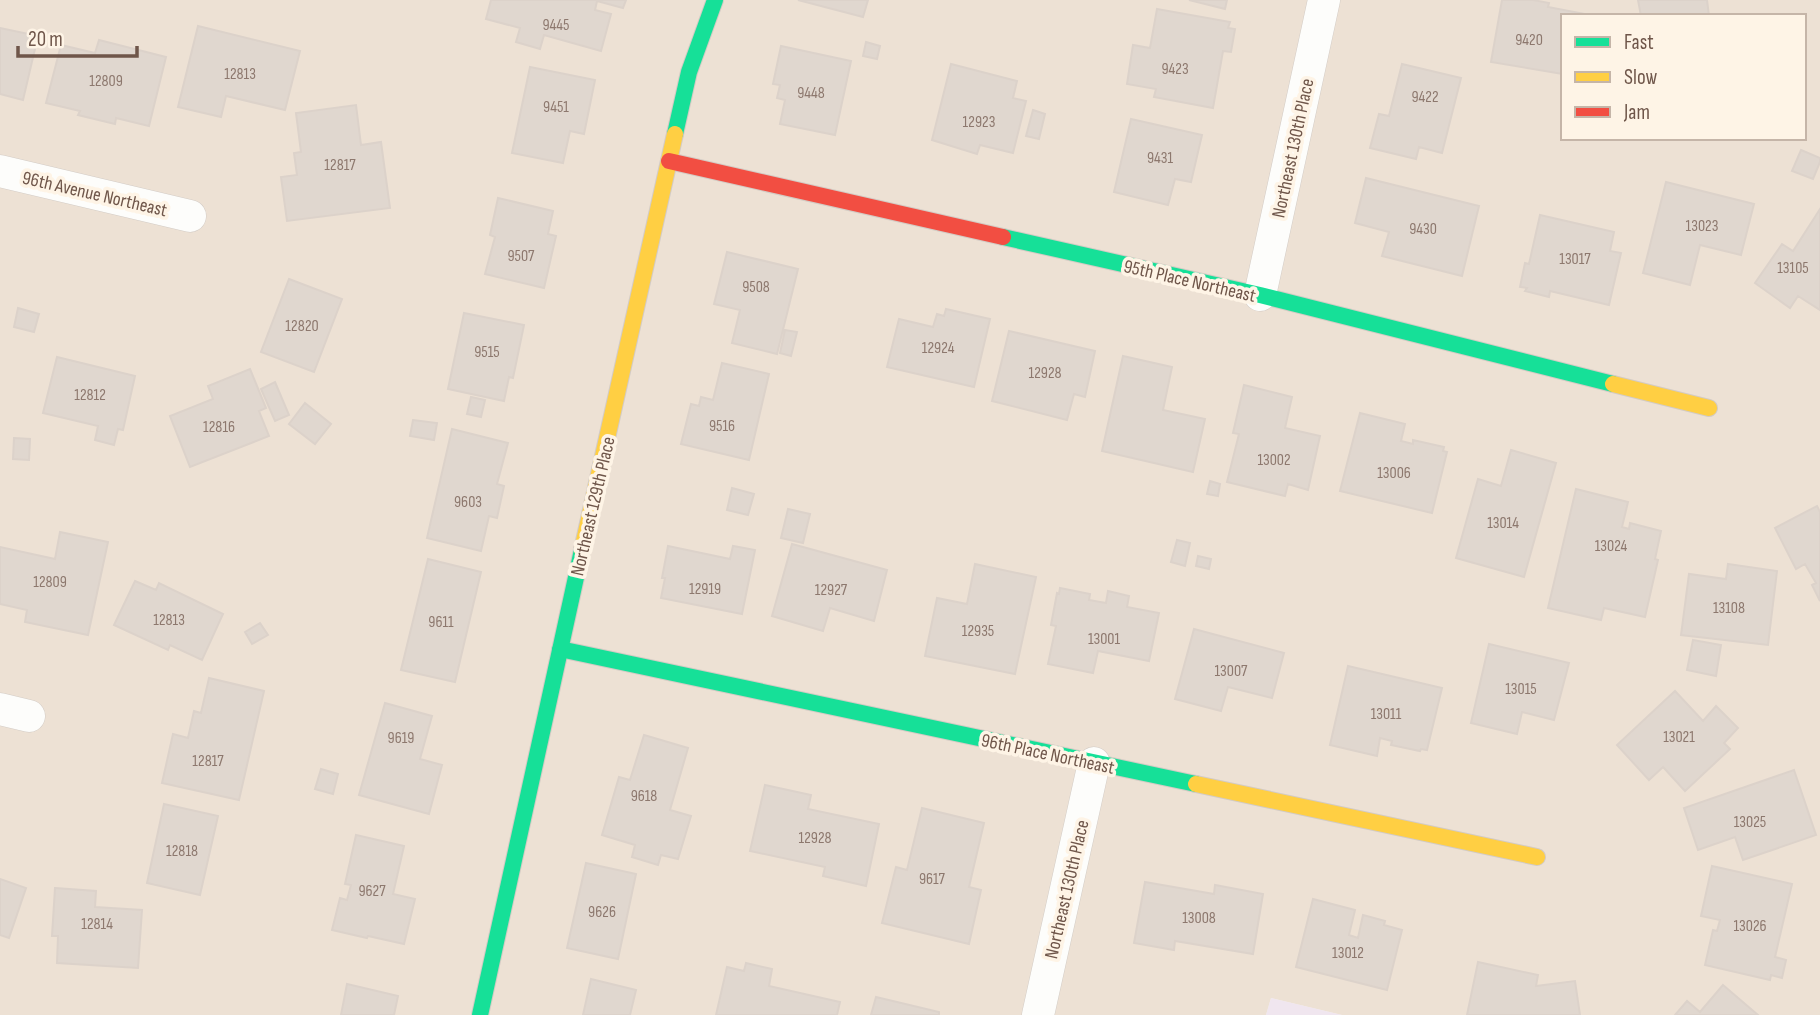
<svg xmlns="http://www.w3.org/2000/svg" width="1820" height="1015" viewBox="0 0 1820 1015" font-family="'Sofia Sans Condensed',sans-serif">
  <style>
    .residential { fill: #ede1d4; fill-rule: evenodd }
    .education { fill: #f0e6ef }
    .building { fill: #e0d7cf; stroke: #dcd2ca; stroke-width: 2 }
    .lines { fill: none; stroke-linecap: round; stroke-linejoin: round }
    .street-casing { stroke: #d3ccc6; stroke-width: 33 }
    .fast-casing { stroke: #d3cbc4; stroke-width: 18 }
    .slow-casing { stroke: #d3cbc4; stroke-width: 18 }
    .jam-casing { stroke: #d3cbc4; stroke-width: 18 }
    .street { stroke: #fdfdfb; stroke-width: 32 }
    .fast { stroke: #16e098; stroke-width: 16 }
    .slow { stroke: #ffcf43; stroke-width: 16 }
    .jam { stroke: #f24e42; stroke-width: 16 }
    .labels { text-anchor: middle; stroke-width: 7; stroke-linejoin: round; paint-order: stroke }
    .number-label { font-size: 16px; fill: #8d786e }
    .street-label { font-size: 19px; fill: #6f564a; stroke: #fef4e6 }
  </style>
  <rect width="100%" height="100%" fill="#f4efe7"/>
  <!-- residential -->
  <path class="residential" d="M0,0H1820V1015H1342L1271,998L1266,1015H0ZM1563,16H1804V138H1563Z"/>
  <!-- education -->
  <path class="education" d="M1271,998L1342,1015H1266Z"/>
  <!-- building -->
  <path class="building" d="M491,0H626L623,8L597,1L595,10L611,14L601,51L544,35L540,49L516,42L520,28L486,19Z
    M798,0H868L863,17Z
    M1189,0H1227L1225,9Z
    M1502,0H1533L1549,3L1548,7L1585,14V16H1563V74L1491,62Z
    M1638,0H1707L1709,16H1641Z
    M1157,9L1230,22L1228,28L1235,29L1231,52L1223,51L1213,108L1154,97L1156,89L1127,84L1133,45L1150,48Z
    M198,26L300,51L285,110L226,96L221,117L178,107Z
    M0,28L38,36L23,100L0,94Z
    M99,40L166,57L149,126L116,118L115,124L78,115L80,111L46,103L61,45L95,53Z
    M866,42L880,46L877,59L863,56Z
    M781,46L851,61L835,135L780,124L785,100L777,98L780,85L773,84Z
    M951,64L1017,81L1013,98L1026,101L1013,153L980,145L977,154L932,140Z
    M1402,64L1461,78L1442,153L1419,147L1416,159L1370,148L1379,114L1389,116Z
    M530,67L595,80L584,134L570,131L563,163L512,153Z
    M356,105L361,145L381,142L390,208L287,221L281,177L297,175L294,153L301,152L296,113Z
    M1033,110L1045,114L1039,139L1026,136Z
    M1131,119L1202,135L1191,182L1175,179L1168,205L1114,192Z
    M1801,150L1820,158V162L1813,179L1792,171Z
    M1366,178L1479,206L1462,276L1382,256L1389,232L1355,223Z
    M1666,182L1754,204L1741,255L1700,245L1690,285L1643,273Z
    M498,198L553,211L548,234L556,236L544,288L485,274L495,237L490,235Z
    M1820,209V310L1798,296L1790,308L1755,283L1782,244L1793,251Z
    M1540,215L1614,232L1610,251L1621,253L1609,305L1550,291L1549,297L1525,291L1527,288L1520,287L1525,263L1529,264Z
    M727,252L798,269L777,354L732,343L740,310L714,304Z
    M289,279L342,299L314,372L261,352Z
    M18,308L39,314L34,332L14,327Z
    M946,309L990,319L974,387L887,367L899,319L933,327L937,314L944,316Z
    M464,313L524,325L513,378L509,377L504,401L448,389Z
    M785,330L797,332L791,356L780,353Z
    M1009,331L1095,351L1085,397L1074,394L1067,420L992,401Z
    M1123,356L1172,367L1163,410L1205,419L1193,472L1102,451Z
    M57,357L135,376L123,430L118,429L114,445L95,440L98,426L43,413Z
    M722,363L769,374L749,460L681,444L691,404L699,406L701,397L713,400Z
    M250,369L266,408L259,411L269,436L190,467L170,416L213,399L208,386Z
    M275,382L289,415L275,421L261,389Z
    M1244,385L1292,397L1285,428L1320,436L1308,490L1288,484L1285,496L1227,482L1239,434L1233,433Z
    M471,397L485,400L481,417L467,414Z
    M305,403L331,424L315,444L289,424Z
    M1360,413L1405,424L1401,441L1413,444V440L1444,447L1443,451L1447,452L1432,513L1340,491Z
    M413,420L437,423L434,440L410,436Z
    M452,429L508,443L497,484L504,486L497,518L489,516L481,551L427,538Z
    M14,438L30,439L29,460L13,459Z
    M1511,450L1556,463L1524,577L1456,558L1478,479L1501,486Z
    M1210,481L1220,484L1218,496L1207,494Z
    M732,488L754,494L748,515L727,510Z
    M1576,489L1628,502L1622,527L1629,529L1630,523L1661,531L1655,559L1658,560L1645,617L1604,608L1601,620L1548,608Z
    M1817,506L1820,512V601L1812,585L1816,583L1805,564L1796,569L1775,528Z
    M788,509L810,514L803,543L781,538Z
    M60,532L108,542L88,635L25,622L27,610L0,604V547L55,559Z
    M1177,540L1190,543L1185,566L1171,562Z
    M792,544L887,570L874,621L830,608L823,631L772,616Z
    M668,546L730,559L733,546L755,550L742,614L661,598L665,578H662Z
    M1198,556L1211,559L1209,569L1196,566Z
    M428,559L481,572L455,682L401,670Z
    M975,564L1036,577L1015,674L925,656L937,598L967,604Z
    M1728,564L1777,571L1768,645L1681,635L1689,574L1726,579Z
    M135,581L156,590L159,583L223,614L202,660L170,645L168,650L114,625Z
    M1060,588L1090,594L1089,600L1106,603L1108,591L1129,596L1127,607L1159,613L1149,661L1098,651L1093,673L1048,664L1056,626L1051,625L1057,593L1059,594Z
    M260,623L268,635L252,644L245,632Z
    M1194,629L1284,653L1272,698L1228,687L1221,711L1175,699Z
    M1693,640L1721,645L1716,676L1687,670Z
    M1489,644L1569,663L1554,720L1522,712L1517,734L1471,723Z
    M1348,666L1442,688L1427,750L1421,749L1420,751L1391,745L1392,741L1380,738L1377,756L1330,745Z
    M209,678L264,691L239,800L162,783L173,734L188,738L194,711L201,713Z
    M1675,691L1703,721L1716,706L1738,728L1724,743L1730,749L1685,791L1663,767L1649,780L1617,745Z
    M385,703L432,716L420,759L442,765L429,814L359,795Z
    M644,735L688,748L670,810L691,816L678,859L661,855L658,865L632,857L635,845L602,835L619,777L630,780Z
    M321,769L338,774L333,794L315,789Z
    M1794,770L1816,835L1743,860L1735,837L1698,850L1684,808Z
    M765,785L811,795L808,809L879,824L866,886L823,876L825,867L750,851Z
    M164,804L218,816L200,895L147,883Z
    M922,808L984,823L969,887L981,890L969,944L882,923L896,867L907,870Z
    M356,835L404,846L393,894L415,899L404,944L368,936L367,938L332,930L340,898L347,900L351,885L345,884Z
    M586,863L636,874L618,959L567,948Z
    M1712,866L1792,884L1775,957L1786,960L1782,978L1771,975L1770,980L1705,965L1713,930L1717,931L1720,920L1701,916Z
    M0,879L26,888L9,938L0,935Z
    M1145,882L1214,894L1215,885L1263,894L1253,954L1175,941L1174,950L1134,943Z
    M55,888L96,891L95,907L142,910L138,968L57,963L58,936H52Z
    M1313,899L1355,910L1349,935L1358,938L1363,915L1385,921L1384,925L1402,930L1387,990L1296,967Z
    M1478,962L1538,975L1536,986L1575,981L1580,1015H1467Z
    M746,963L772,969L769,986L840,1002L837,1015H716L727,967L744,971Z
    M591,979L636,990L630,1015H583Z
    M347,984L398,996L394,1015H341Z
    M1723,985L1758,1015H1675L1687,1001L1700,1012Z
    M876,997L939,1012V1015H871Z"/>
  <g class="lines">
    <defs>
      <path id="street" d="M0,171L190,216
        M1260,295L1324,0
        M0,709L29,716
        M1038,1015L1094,763"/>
      <path id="fast" d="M675,134L689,72L715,0
        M1003,237L1260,295L1613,384
        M560,649L1196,784
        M480,1015L582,550"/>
      <path id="slow" d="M1613,384L1709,408
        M582,550L675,134
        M1196,784L1537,857"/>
      <path id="jam" d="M669,161L1003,237"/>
    </defs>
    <!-- street casing -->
    <use href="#street" class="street-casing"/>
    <!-- fast casing -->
    <use href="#fast" class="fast-casing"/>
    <!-- slow casing -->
    <use href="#slow" class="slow-casing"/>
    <!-- jam casing -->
    <use href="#jam" class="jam-casing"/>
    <!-- street -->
    <use href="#street" class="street"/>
    <!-- fast -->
    <use href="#fast" class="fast"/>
    <!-- slow -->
    <use href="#slow" class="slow"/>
    <!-- jam -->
    <use href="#jam" class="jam"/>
  </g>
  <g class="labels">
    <!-- number labels -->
    <g class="number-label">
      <text x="556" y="30">9445</text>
      <text x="1529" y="45">9420</text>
      <text x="1175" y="74">9423</text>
      <text x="240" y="79">12813</text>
      <text x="106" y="86">12809</text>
      <text x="811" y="98">9448</text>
      <text x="1425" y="102">9422</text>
      <text x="556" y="112">9451</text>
      <text x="979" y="127">12923</text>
      <text x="1160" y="163">9431</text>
      <text x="340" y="170">12817</text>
      <text x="1702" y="231">13023</text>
      <text x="1423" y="234">9430</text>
      <text x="521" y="261">9507</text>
      <text x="1575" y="264">13017</text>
      <text x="1793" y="273">13105</text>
      <text x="756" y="292">9508</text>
      <text x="302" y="331">12820</text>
      <text x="938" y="353">12924</text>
      <text x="487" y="357">9515</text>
      <text x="1045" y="378">12928</text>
      <text x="90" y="400">12812</text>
      <text x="722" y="431">9516</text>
      <text x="219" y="432">12816</text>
      <text x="1274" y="465">13002</text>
      <text x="1394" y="478">13006</text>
      <text x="468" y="507">9603</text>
      <text x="1503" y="528">13014</text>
      <text x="1611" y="551">13024</text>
      <text x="50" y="587">12809</text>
      <text x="705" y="594">12919</text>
      <text x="831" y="595">12927</text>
      <text x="1729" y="613">13108</text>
      <text x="169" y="625">12813</text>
      <text x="441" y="627">9611</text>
      <text x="978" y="636">12935</text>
      <text x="1104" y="644">13001</text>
      <text x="1231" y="676">13007</text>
      <text x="1521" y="694">13015</text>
      <text x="1386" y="719">13011</text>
      <text x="1679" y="742">13021</text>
      <text x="401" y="743">9619</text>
      <text x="208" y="766">12817</text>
      <text x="644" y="801">9618</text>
      <text x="1750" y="827">13025</text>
      <text x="815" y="843">12928</text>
      <text x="182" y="856">12818</text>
      <text x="932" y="884">9617</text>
      <text x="372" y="896">9627</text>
      <text x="602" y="917">9626</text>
      <text x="1199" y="923">13008</text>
      <text x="97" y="929">12814</text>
      <text x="1750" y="931">13026</text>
      <text x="1348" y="958">13012</text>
    </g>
    <!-- street labels -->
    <g class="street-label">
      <text transform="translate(1292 148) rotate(-78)" y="7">Northeast 130th Place</text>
      <text transform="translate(95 193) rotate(13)" y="7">96th Avenue Northeast</text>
      <text transform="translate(1190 280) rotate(13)" y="7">95th Place Northeast</text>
      <text transform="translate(592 506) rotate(-77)" y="7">Northeast 129th Place</text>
      <text transform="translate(1048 753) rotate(12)" y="7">96th Place Northeast</text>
      <text transform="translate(1066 889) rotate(-77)" y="7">Northeast 130th Place</text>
    </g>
  </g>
  <!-- legend -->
  <rect x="1561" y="14" width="245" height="126" fill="#fef4e6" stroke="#c5b5a8" stroke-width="2"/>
  <rect x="1575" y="37" width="35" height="10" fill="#16e098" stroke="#c5b5a8" stroke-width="2"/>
  <text x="1624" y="49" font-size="21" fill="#6f564a">Fast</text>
  <rect x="1575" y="72" width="35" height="10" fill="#ffcf43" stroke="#c5b5a8" stroke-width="2"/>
  <text x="1624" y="84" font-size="21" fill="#6f564a">Slow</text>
  <rect x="1575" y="107" width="35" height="10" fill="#f24e42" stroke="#c5b5a8" stroke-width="2"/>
  <text x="1624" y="119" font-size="21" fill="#6f564a">Jam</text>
  <!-- scale -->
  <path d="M18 46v10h119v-10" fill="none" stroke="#6f564a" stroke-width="3.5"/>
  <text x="28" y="46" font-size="21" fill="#6f564a" stroke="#fef4e6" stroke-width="5" paint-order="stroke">20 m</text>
</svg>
